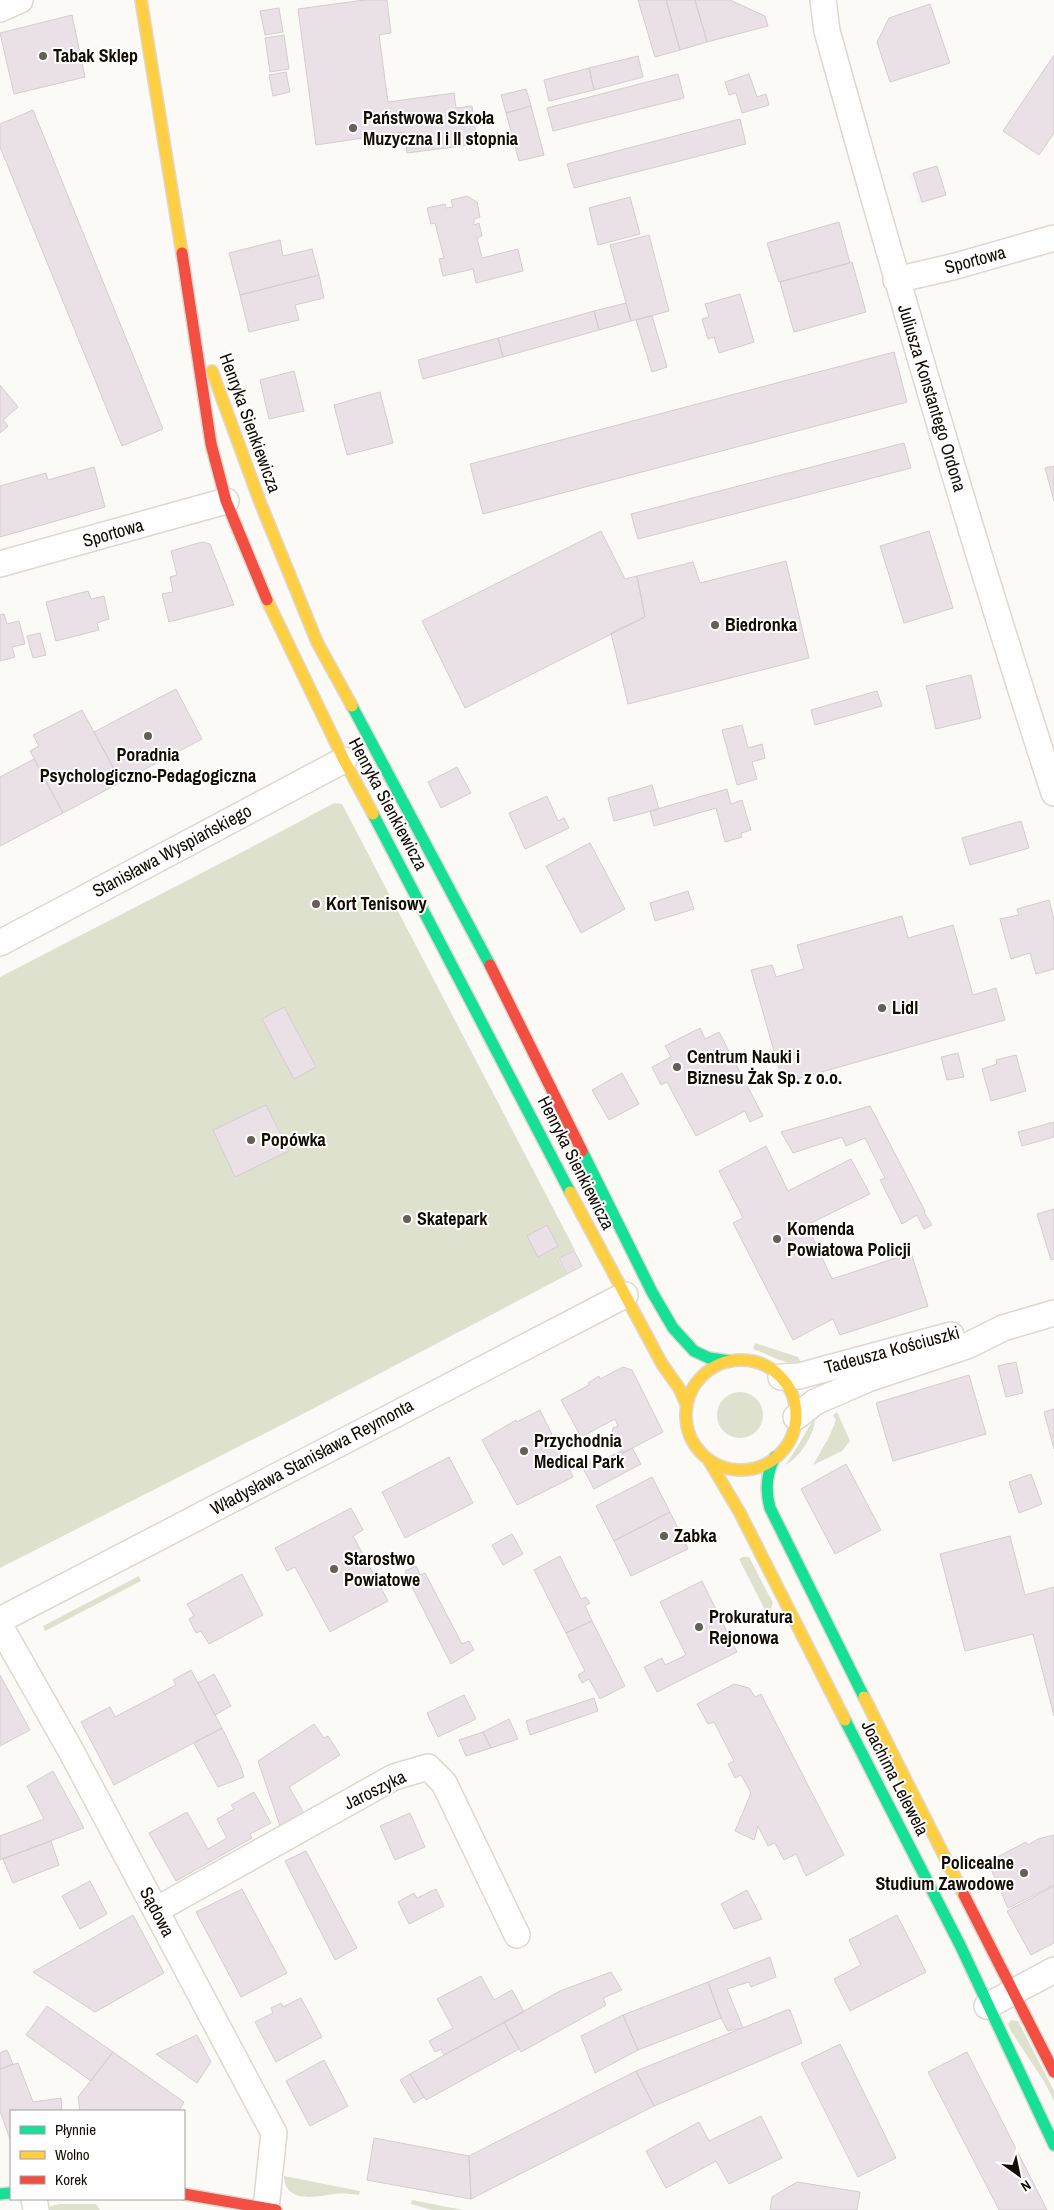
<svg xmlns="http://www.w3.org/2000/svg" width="1054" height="2210" viewBox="0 0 1054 2210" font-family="'Archivo Narrow',sans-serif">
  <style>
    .commercial { fill: #f8f3fa }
    .green { fill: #dee1ce }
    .building { fill: #eae1e6; stroke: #d4cdd0 }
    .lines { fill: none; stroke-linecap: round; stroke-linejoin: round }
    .street-casing { stroke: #ddd8d0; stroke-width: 28 }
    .fast-casing { stroke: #ddd8d0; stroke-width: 14 }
    .slow-casing { stroke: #ddd8d0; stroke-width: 14 }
    .jam-casing { stroke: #ddd8d0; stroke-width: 14 }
    .street { stroke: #fffefe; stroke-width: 25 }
    .fast { stroke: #16e098; stroke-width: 11 }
    .slow { stroke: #ffcf43; stroke-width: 11 }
    .jam { stroke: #f24e42; stroke-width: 11 }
    .poi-dot { fill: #645f58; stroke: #fff; stroke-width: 2 }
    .labels { text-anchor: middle; stroke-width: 4; stroke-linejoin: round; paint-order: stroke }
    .poi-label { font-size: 18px; font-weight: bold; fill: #120c03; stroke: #fff; text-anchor: start }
    .street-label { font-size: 18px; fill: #120c03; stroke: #fff }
  </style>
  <rect width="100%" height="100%" fill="#fcfaf6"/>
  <!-- commercial -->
  <path class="commercial" d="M935,167L944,197L920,205L910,175Z"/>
  <!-- green -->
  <path class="green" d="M334,803L342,804L575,1250L558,1258L567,1275L299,1416L0,1568V977C111,919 224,863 334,803Z
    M755,1343L798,1357L801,1362C785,1366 769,1354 753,1349Z
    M717 1415a23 23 0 1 1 46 0a23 23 0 1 1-46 0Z
    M837,1412L850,1441L842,1451L813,1465L830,1435L836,1420L833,1415Z
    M815,1418C816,1433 798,1460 785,1465C797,1450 804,1433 815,1418Z
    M743,1557H749L773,1603L770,1611L766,1612L739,1559Z
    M139,1576L141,1581L45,1631L43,1626Z
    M1011,2020L1018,2021L1054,2091V2101L1045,2083L1011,2031L1008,2024Z
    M284,2176L360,2191L359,2195C351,2194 343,2193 335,2194C318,2196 285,2205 284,2176Z
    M412,2200L463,2210H432L411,2204Z
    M60,2204H96L100,2210H48L51,2206Z"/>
  <!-- building -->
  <path class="building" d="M364,0H387L391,33L379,35L388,102L454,93L456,108L472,106L477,144L407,153L404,132L316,145L298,9Z
    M638,0H666L680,50L655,57Z
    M666,0H695L707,42L680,50Z
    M695,0H730L765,16L768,26L707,42Z
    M930,4L950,63L890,82L877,42L889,18Z
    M279,8L283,32L265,35L260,11Z
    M72,15L85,77L14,94L0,33Z
    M284,35L289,69L270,72L265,38Z
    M1054,55V133L1039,155L1003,131Z
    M638,56L643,77L594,90L589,68Z
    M589,68L594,90L549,101L544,80Z
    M286,72L290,92L273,96L269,75Z
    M678,74L684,98L553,131L547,108Z
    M749,74L757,97L766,94L769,105L742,113L736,93L729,95L725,82Z
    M526,89L531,106L506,113L501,95Z
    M531,106L544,155L519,161L506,113Z
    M33,110L163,429L122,446L0,147V124Z
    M740,119L746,144L574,188L567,164Z
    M937,166L946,195L922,202L913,173Z
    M467,196L477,202L480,217L474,219V225L479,223L482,236L477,238L482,258L518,249L523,271L476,283L473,269L443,276L439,259L444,258L435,223L431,224L427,208L445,204L446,208L453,207L451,200Z
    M630,197L640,234L598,245L589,208Z
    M839,222L850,263L779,282L767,243Z
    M649,235L669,311L631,321L610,245Z
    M280,240L283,256L312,249L319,275L240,295L229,253Z
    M852,262L866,312L794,332L780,282Z
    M319,275L324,298L295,305L299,320L249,332L240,295Z
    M740,294L754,342L719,353L714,337L708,339L702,319L709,317L705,304Z
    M626,303L631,321L599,330L594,311Z
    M594,311L599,330L503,357L498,338Z
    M652,316L667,367L652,372L636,320Z
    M498,338L503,357L423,379L418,360Z
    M894,352L907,402L483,514L470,464Z
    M294,371L304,411L269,419L260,380Z
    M0,385L18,407L3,420L8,426L0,433Z
    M380,392L393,443L347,455L334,405Z
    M904,443L911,468L638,539L631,514Z
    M1054,466V501L1045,468Z
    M94,467L105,507L0,537V486L46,473L48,480Z
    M601,531L625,579L637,576L645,617L465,708L422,621Z
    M929,531L953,608L904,623L880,546Z
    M202,542L210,544L234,605L169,622L162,594L173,592L170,577L177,575L171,551Z
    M786,561L809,658L628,704L611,633L645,617L637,576L693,562L700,583Z
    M88,591L91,599L104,596L109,619L97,623L99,630L56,641L46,602Z
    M4,614L7,624L19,621L25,644L12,647L15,657L0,661V615Z
    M40,633L46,655L33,658L27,636Z
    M971,675L981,718L936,729L926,686Z
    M176,689L202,739L121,782L94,732Z
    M877,691L882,706L815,725L811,710Z
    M82,710L121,782L63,813L30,751L39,746L33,735Z
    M742,725L748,748L762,744L765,758L752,762L757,779L737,785L722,730Z
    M34,759L63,813L0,846V777Z
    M457,767L471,793L441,808L428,782Z
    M652,785L659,809L614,821L608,798Z
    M727,789L731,804L742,800L751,830L741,833L742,837L725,842L716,808L654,826L650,811Z
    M547,796L558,821L564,818L569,828L525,849L509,813Z
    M1021,821L1029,848L970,865L962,838Z
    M590,843L625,909L581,933L546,866Z
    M688,891L694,909L655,921L650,903Z
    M1049,900L1054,919V969L1036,974L1030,953L1011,959L1000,919L1019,915L1017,909Z
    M902,916L908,938L953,925L973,995L996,988L1005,1020L783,1083L751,970L772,965L776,977L804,969L797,945Z
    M284,1007L316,1067L294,1079L262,1019Z
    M700,1028L705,1039L719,1032L763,1116L750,1122L745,1111L696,1136L667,1082L661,1085L652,1067L671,1057L665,1046Z
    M958,1053L964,1077L947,1080L941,1057Z
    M1016,1055L1026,1091L991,1101L982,1069L997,1064L996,1060Z
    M622,1073L639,1104L609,1120L592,1090Z
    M266,1105L289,1151L235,1177L213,1130Z
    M870,1106L925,1211L924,1212L932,1225L924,1229L917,1215L902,1224L880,1180L885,1178L865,1138L846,1146L842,1137L793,1153L781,1132Z
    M1054,1122V1137L1022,1146L1018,1132Z
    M766,1146L788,1191L851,1159L870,1194L807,1225L832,1279L911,1253L928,1306L840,1335L833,1319L793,1340L733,1223L743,1218L719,1171Z
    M1054,1209V1259L1051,1260L1037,1214Z
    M547,1225L558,1246L538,1257L527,1236Z
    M574,1251L582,1266L567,1274L559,1258Z
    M1016,1362L1023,1393L1006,1397L998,1366Z
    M623,1367L632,1370L663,1432L623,1453L612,1432L613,1428L618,1426L615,1419L581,1437L561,1400L589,1385L588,1383L599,1376L600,1379Z
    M969,1375L986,1434L893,1461L876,1403Z
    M1054,1409V1449L1044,1412Z
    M540,1410L573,1477L517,1505L482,1440L516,1420L517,1422Z
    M632,1448L641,1464L594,1489L579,1461L588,1457L592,1465L621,1451L622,1453Z
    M449,1457L473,1503L405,1538L382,1492Z
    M846,1464L881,1530L835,1554L801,1489Z
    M1031,1474L1042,1504L1019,1513L1009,1482Z
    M652,1477L670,1512L614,1541L596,1506Z
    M351,1508L363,1530L353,1536L388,1601L330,1632L295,1567L287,1571L275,1548Z
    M670,1512L688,1549L631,1576L614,1541Z
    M512,1534L523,1554L503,1565L492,1545Z
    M1010,1536L1025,1595L1054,1587V1716L1033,1634L965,1651L940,1554Z
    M560,1556L581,1599L586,1597L590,1603L585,1606L592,1621L566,1633L534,1570Z
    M416,1566L420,1575L425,1573L462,1644L469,1641L474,1650L451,1664L409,1581L405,1571Z
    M242,1574L263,1615L209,1644L201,1631L196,1633L189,1619L194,1616L187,1604Z
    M702,1581L737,1652L657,1692L644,1667L662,1658L665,1665L686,1655L660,1602Z
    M592,1621L625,1686L600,1699L589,1679L582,1683L578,1675L585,1671L566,1633Z
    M191,1670L222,1728L114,1785L81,1722L110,1707L115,1717L176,1685L173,1680Z
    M214,1674L231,1706L215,1715L198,1683Z
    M0,1675L30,1730L0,1746Z
    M734,1684L749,1688L755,1697L761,1694L844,1855L806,1876L796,1854L784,1860L775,1843L768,1846L758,1826L754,1840L735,1831L751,1793L741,1775L735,1778L728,1764L734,1761L714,1722L708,1724L697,1704Z
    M464,1695L476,1719L438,1737L427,1713Z
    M594,1698L598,1711L530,1735L526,1721Z
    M509,1719L518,1739L491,1748L483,1732Z
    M314,1724L324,1738L328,1736L340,1755L289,1787L304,1813L280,1826L258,1761Z
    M222,1728L240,1765L244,1777L218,1787L194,1743Z
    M483,1732L491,1748L466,1756L459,1740Z
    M53,1771L84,1828L0,1860V1836L44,1819L27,1786Z
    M254,1792L271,1823L250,1834L252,1838L176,1881L149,1833L187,1812L208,1849L227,1838L217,1819L234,1809L231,1805Z
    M410,1813L425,1847L395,1860L380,1826Z
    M1054,1835V1885L1008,1908L988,1862L1026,1842L1028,1845L1038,1839Z
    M51,1841L59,1865L13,1883L3,1859Z
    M306,1851L357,1948L335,1960L285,1861Z
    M90,1881L107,1914L80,1929L62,1896Z
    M1054,1886V1943L1031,1955L1007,1911Z
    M242,1889L287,1973L241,1997L196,1912Z
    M436,1889L444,1906L409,1924L398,1902L414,1893L417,1898Z
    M747,1890L762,1919L734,1929L721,1904Z
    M133,1915L164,1973L95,2012L33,1972Z
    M897,1915L926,1972L850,2011L834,1979L861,1965L849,1940Z
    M770,1957L776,1977L751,1987L749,1982L727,1989L743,2028L728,2031L721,2018L708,1982Z
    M611,1972L622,1990L603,1998L606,2005L521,2052L504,2022L560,1991Z
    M481,1976L494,2000L512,1990L524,2012L444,2055L441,2049L435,2052L429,2041L453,2028L437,1999Z
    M708,1982L721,2018L638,2050L623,2015Z
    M301,1998L322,2037L276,2062L255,2022L273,2013L271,2008L281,2003L283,2007Z
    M47,2006L113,2052L91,2081L26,2035Z
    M787,2010H790L802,2043L654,2106L636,2071Z
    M623,2015L638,2050L595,2073L581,2036Z
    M504,2022L519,2049L426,2100L410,2074Z
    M197,2035L211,2062L197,2083L156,2054Z
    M840,2044L896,2158L858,2177L801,2063Z
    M7,2050L13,2064L0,2069V2053Z
    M113,2052L184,2102L179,2111H80L78,2097Z
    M967,2052L1047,2210H999L928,2072Z
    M324,2060L348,2106L310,2126L286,2081Z
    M18,2063L33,2102L61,2098L62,2111H11V2142L0,2111V2069Z
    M636,2071L654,2106L471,2199L469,2156Z
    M410,2074L424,2097L414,2103L400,2080Z
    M761,2116L782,2158L729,2184L716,2161L666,2188L646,2151L699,2122L709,2141Z
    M374,2138L469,2156L471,2199L367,2180Z
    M797,2182L860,2192L857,2210H770L772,2197Z"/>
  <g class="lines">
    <defs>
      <path id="street" d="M823,0L827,31C898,287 972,541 1054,793
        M0,9L20,0
        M896,280L956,266L1054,238
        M0,564L226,501
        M0,943L344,760
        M781,1377L799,1376L951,1335
        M796,1417L815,1402L868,1379L967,1346L1003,1328L1054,1313
        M0,1620L625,1295
        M0,1626L70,1749L274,2133L266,2208
        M156,1910L394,1777L428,1767L444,1783L517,1935
        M987,2006L1054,1970
        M34,2199L36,2210"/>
      <path id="fast" d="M352,706L490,965
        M373,814L570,1192
        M582,1151L652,1292L673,1328L694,1351L709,1358L730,1361
        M775,1457C766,1474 765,1490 770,1508L864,1697
        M845,1720L960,1945L1054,2145
        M0,2194L11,2193"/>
      <path id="slow" d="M141,0L182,253
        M212,371L260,502L317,642L352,706
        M267,600L344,760L373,814
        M570,1192L662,1364L679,1388L687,1406
        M686 1415a55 55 0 1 1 110 0a55 55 0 1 1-110 0Z
        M708,1459L740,1513L845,1720
        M864,1697L964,1895"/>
      <path id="jam" d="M182,253L211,444L226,501L267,600
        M490,965L582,1151
        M964,1895L1054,2072
        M184,2194L276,2210"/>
    </defs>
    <!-- street casing -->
    <use href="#street" class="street-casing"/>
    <!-- fast casing -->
    <use href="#fast" class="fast-casing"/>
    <!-- slow casing -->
    <use href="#slow" class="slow-casing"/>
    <!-- jam casing -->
    <use href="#jam" class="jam-casing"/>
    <!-- street -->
    <use href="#street" class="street"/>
    <!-- fast -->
    <use href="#fast" class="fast"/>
    <!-- slow -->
    <use href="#slow" class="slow"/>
    <!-- jam -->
    <use href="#jam" class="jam"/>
  </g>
  <!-- markers -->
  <g class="poi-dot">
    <circle cx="43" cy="56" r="5"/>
    <circle cx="353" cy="128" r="5"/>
    <circle cx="715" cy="625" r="5"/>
    <circle cx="148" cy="736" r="5"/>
    <circle cx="316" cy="904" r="5"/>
    <circle cx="882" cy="1008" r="5"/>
    <circle cx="677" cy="1067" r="5"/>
    <circle cx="251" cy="1140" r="5"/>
    <circle cx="407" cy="1219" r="5"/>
    <circle cx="777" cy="1239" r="5"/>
    <circle cx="524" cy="1451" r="5"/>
    <circle cx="664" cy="1536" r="5"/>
    <circle cx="334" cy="1569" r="5"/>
    <circle cx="699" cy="1627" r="5"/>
    <circle cx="1024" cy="1873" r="5"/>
  </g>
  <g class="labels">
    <!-- poi labels -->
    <g class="poi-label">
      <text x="53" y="62">Tabak Sklep</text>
      <text x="363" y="124">Państwowa Szkoła<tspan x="363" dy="21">Muzyczna I i II stopnia</tspan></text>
      <text x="725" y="631">Biedronka</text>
      <text x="148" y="761" text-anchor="middle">Poradnia<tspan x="148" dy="21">Psychologiczno-Pedagogiczna</tspan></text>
      <text x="326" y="910">Kort Tenisowy</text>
      <text x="892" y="1014">Lidl</text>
      <text x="687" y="1063">Centrum Nauki i<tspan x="687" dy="21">Biznesu Żak Sp. z o.o.</tspan></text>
      <text x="261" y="1146">Popówka</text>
      <text x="417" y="1225">Skatepark</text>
      <text x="787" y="1235">Komenda<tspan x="787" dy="21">Powiatowa Policji</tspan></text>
      <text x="534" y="1447">Przychodnia<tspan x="534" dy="21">Medical Park</tspan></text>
      <text x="674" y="1542">Zabka</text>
      <text x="344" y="1565">Starostwo<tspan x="344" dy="21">Powiatowe</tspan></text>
      <text x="709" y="1623">Prokuratura<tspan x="709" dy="21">Rejonowa</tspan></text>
      <text x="1014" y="1869" text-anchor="end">Policealne<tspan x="1014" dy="21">Studium Zawodowe</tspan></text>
    </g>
    <!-- street labels -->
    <g class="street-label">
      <text transform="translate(975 260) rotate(-15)" y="6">Sportowa</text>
      <text transform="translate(932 398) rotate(73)" y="6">Juliusza Konstantego Ordona</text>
      <text transform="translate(250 423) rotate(70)" y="6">Henryka Sienkiewicza</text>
      <text transform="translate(113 533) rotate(-16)" y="6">Sportowa</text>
      <text transform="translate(388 804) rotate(62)" y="6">Henryka Sienkiewicza</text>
      <text transform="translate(172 851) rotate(-28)" y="6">Stanisława Wyspiańskiego</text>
      <text transform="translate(576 1163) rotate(63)" y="6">Henryka Sienkiewicza</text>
      <text transform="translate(892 1350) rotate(-15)" y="6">Tadeusza Kościuszki</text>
      <text transform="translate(312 1457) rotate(-28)" y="6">Władysława Stanisława Reymonta</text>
      <text transform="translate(895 1778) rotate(63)" y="6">Joachima Lelewela</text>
      <text transform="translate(375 1790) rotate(-26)" y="6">Jaroszyka</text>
      <text transform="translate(157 1912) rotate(62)" y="6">Sądowa</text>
    </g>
  </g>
  <!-- legend -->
  <rect x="10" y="2110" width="175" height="90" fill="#ffffff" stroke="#a09e9a"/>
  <rect x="20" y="2126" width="25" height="8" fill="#16e098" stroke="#a09e9a"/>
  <text x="55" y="2135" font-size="15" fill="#120c03">Płynnie</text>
  <rect x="20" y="2151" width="25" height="8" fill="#ffcf43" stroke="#a09e9a"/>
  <text x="55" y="2160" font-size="15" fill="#120c03">Wolno</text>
  <rect x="20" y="2176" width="25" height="8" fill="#f24e42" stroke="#a09e9a"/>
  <text x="55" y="2185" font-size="15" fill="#120c03">Korek</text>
  <!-- north arrow -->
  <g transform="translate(1019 2175) rotate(147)" stroke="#ffffff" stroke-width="4" paint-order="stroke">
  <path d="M0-4L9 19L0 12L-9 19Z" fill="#120c03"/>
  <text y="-8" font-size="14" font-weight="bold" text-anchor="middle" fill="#120c03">N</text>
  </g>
</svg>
